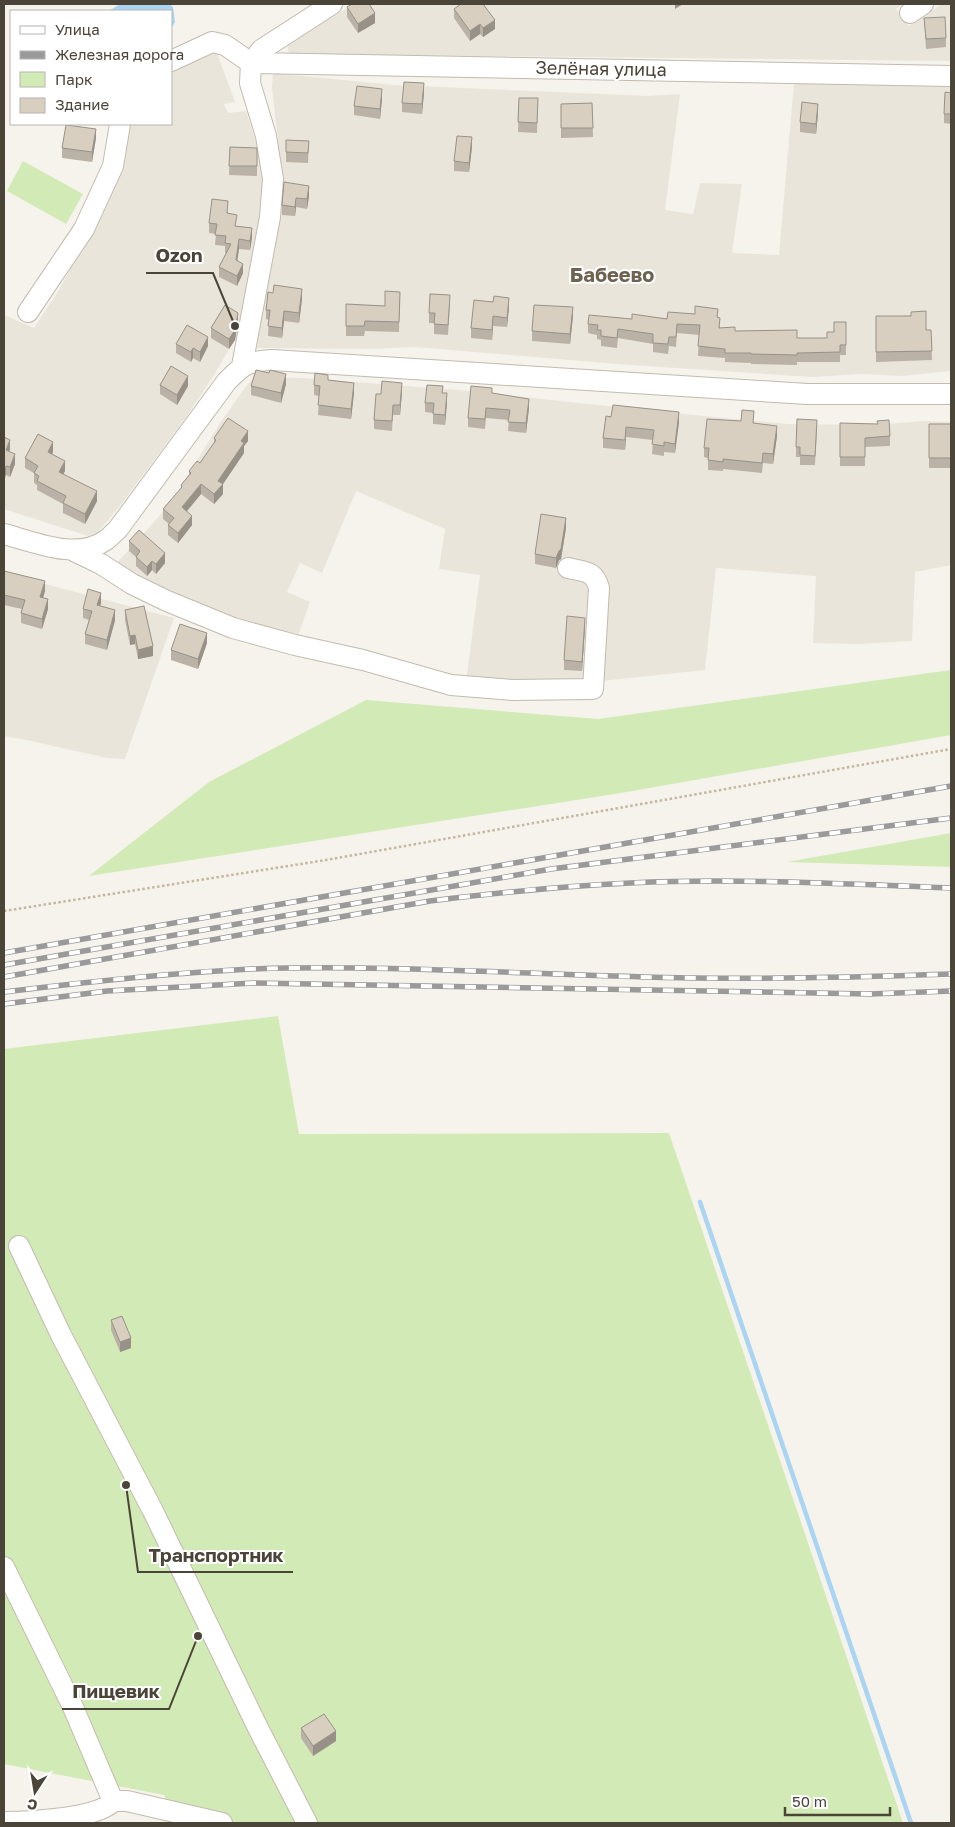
<svg xmlns="http://www.w3.org/2000/svg" width="955" height="1827" viewBox="0 0 955 1827" font-family="'Golos Text',sans-serif">
  <style>
    .residential { fill: #eae5da }
    .green { fill: #d2eab5 }
    .water { fill: #a9d4f2 }
    .lines { fill: none; stroke-linecap: round; stroke-linejoin: round }
    .stream { stroke: #a9d4f2; stroke-width: 4.5 }
    .minor-casing { stroke: #c2bbae; stroke-width: 22 }
    .path { stroke: #c4b79f; stroke-width: 2.5; stroke-dasharray: 2.5 2.5; stroke-linecap: butt }
    .minor { stroke: #fff; stroke-width: 20 }
    .rail-casing { stroke: #9a9a9a; stroke-width: 5.5 }
    .rail { stroke: #fff; stroke-width: 4; stroke-dasharray: 11; stroke-linecap: butt }
    .wall { fill: #bab2a6 }
    .shaded-wall { fill: #979187 }
    .building { fill: #d8cfc1; stroke: #979187 }
    .labels { text-anchor: middle; stroke-width: 4; stroke-linejoin: round; paint-order: stroke }
    .street-label { font-size: 18px; fill: #4b4439; stroke: #fff }
    .quarter-label { font-size: 20px; font-weight: bold; fill: #6e6250; stroke: #fff }
    .leader { fill: none; stroke: #4b4439; stroke-width: 2 }
    .callout-dot { fill: #4b4439; stroke: #fff; stroke-width: 2 }
    .callout-label { font-size: 19px; text-anchor: middle; font-weight: bold; fill: #4b4439; stroke: #fff; stroke-width: 4; stroke-linejoin: round; paint-order: stroke }
  </style>
  <rect width="100%" height="100%" fill="#f6f3ec"/>
  <!-- residential -->
  <path class="residential" d="M354,4H903L896,9L909,26L942,4H951V61L289,54L287,44Z
    M205,53L207,56L217,53L235,102L224,104L228,113L246,111L266,174L267,184L243,325L214,375L184,420L119,507L98,532L88,536L4,509V315L34,328L59,290L85,242L125,124H171V68Z
    M273,73L393,85L648,96L680,94L665,210L693,214L700,183L742,184L732,253L779,255L794,83L951,86V371L902,376L860,374L812,377L617,364L415,347L368,349L257,348L282,174L272,88Z
    M255,377L302,378L459,390L643,410L788,424L872,425L924,421L951,422V565L915,572L912,641L858,644L813,643L816,576L716,568L705,670L601,681L466,682L480,575L439,569L445,529L356,491L322,573L300,563L287,592L310,602L296,641L222,618L115,565L146,531L173,500L220,423L247,385Z
    M4,573L174,618L125,759L107,758L27,740L4,736Z"/>
  <!-- green -->
  <path class="green" d="M23,161L83,194L66,224L7,191Z
    M951,670V735L621,793L89,876L209,782L366,700L598,719Z
    M951,833V867L787,862Z
    M278,1016L299,1134L669,1133L903,1823H177L164,1795L4,1764V1049Z"/>
  <!-- water -->
  <path class="water" d="M120,4H169L173,7L175,22L171,29V11H109Z"/>
  <g class="lines">
    <!-- stream -->
    <path class="stream" d="M700,1202L911,1823"/>
    <defs>
      <path id="minor" d="M910,13L923,4
        M171,61L212,42L225,45L251,63
        M251,63L951,76
        M28,312L84,229L113,166L120,124
        M242,366L270,217L273,179L266,136L250,83L251,63L261,50L332,4
        M4,534C35,542 77,561 106,540C110,537 114,533 118,529L227,381C244,364 248,361 272,360L807,394H951
        M72,550L101,564L132,584L167,601L233,628L295,645L363,660L451,685L512,690L593,689L599,588C594,570 585,572 568,568
        M19,1246L61,1335L153,1511L257,1726L307,1823
        M4,1567L73,1707L113,1801C100,1819 26,1822 4,1822
        M113,1801H127L222,1823"/>
    </defs>
    <!-- minor casing -->
    <use href="#minor" class="minor-casing"/>
    <!-- path -->
    <path class="path" d="M4,911L326,860L951,749"/>
    <!-- minor -->
    <use href="#minor" class="minor"/>
    <defs>
      <path id="rail" d="M4,953L951,786
        M4,965L551,869L951,818
        M4,977L430,901C496,893 563,886 630,883C737,878 844,884 951,888
        M4,992C86,982 168,973 251,969C398,964 546,976 694,978C780,979 866,977 951,974
        M4,1004L107,991L254,983L870,994L951,991"/>
    </defs>
    <!-- rail casing -->
    <use href="#rail" class="rail-casing"/>
    <!-- rail -->
    <use href="#rail" class="rail"/>
  </g>
  <!-- wall -->
  <path class="wall" d="M347,7L375,23L358,33L347,17Z
    M454,9L495,29L483,37L480,34L470,41L454,18Z
    M924,18L946,38V47L926,49Z
    M424,93L422,114L402,112V103Z
    M951,93V124L944,123V114Z
    M519,98H538L537,133L518,132Z
    M382,99L380,119L354,115V106Z
    M592,103L593,137L561,138V104Z
    M818,113L816,134L800,132V122Z
    M96,138L92,162L62,158V148Z
    M286,140L309,141L308,163L286,162Z
    M230,147L257,148V176L229,175Z
    M472,147L469,172L454,171V161Z
    M309,186V196L307,209L296,207L295,216L282,215V205Z
    M228,211V214L236,226L252,238L250,250L239,249L237,261L243,273L237,286L219,277V267L226,253H225V246L215,245L216,234L209,233V223Z
    M400,292L399,332L365,331L364,336H346V304L385,306Z
    M302,299L299,323L284,321L282,338L268,336L269,320L266,319V310Z
    M493,302L509,307L507,327L493,326L492,340L471,338V328Z
    M450,305L448,335L434,334V323H429V313Z
    M573,316L570,344L532,341V331Z
    M876,316L926,330H931L932,360L876,362Z
    M718,318L720,328L735,331L797,338H827L846,322V355H840V362H797V365L751,364V363L725,362V358L698,356L699,335L677,333L676,347L669,346L668,354L653,352V344L618,338L617,348L601,346V340L597,339V335L588,333V324L632,319Z
    M238,322L235,340L229,349L211,338V328Z
    M176,344L208,346L200,362L193,358L191,362L176,353Z
    M269,373L286,384L281,403L251,395V386Z
    M328,380L354,393L351,419L318,415L319,396L314,395V385Z
    M160,385L188,386L177,405L160,394Z
    M402,392L400,415H393L392,431L374,429V420L381,394Z
    M443,393L447,403L445,425L433,424V413L425,412V403Z
    M492,393L529,408L526,433L508,431L509,420L486,418L485,429L468,427V418Z
    M606,416L679,422L675,453L664,452V456L652,454L653,440L626,437L625,450L603,448V438Z
    M840,423L890,436V446L865,447V466H840Z
    M754,424L777,436L773,464L763,463L762,473L723,469V471L708,470V458L704,457V448Z
    M929,424H951V468H929Z
    M817,429L815,465H800V457H796V447Z
    M4,437L10,449L9,452L15,464L10,477L6,475Z
    M214,438L248,441L244,446V453L223,484V494L214,504L201,494L187,511L192,525L178,543L168,535V525L169,524L163,519V509L181,489V485L189,475V471L200,463L214,443Z
    M53,452L52,454L65,471L63,474L97,501L85,524L63,513V504L37,490V485L34,483V473L25,468V458Z
    M566,528L561,559L559,560L556,568L535,564V554Z
    M129,541L165,563L156,574L152,570L147,576L136,566V557L129,551Z
    M4,571L45,591L43,598L48,609L42,629L21,623V613L22,609L4,605Z
    M101,603L100,606L115,620L107,650L85,644V634L89,620L83,618V609Z
    M125,610L153,656L138,659L135,644L130,645L125,620Z
    M585,627L582,671L564,670V660Z
    M207,643L198,669L171,660V650Z
    M111,1320L131,1348L120,1352L111,1330Z
    M301,1728L336,1741L313,1756L301,1738Z"/>
  <!-- shaded-wall -->
  <path class="shaded-wall" d="M675,4H683L675,9Z
    M375,13V23L358,33V24Z
    M495,20V29L483,37V28Z
    M480,24V34L470,41V31Z
    M424,83V93L422,114V104Z
    M382,89V99L380,119V109Z
    M818,104V113L816,134V124Z
    M96,129V138L92,162V152Z
    M472,137V147L469,172V163Z
    M309,186V196L307,209V199Z
    M296,198V207L295,216V207Z
    M252,228V238L250,250V241Z
    M239,239V249L236,270V260Z
    M243,264V273L237,286V276Z
    M302,289V299L299,323V313Z
    M509,298V307L507,327V318Z
    M573,307V316L570,344V334Z
    M284,311V321L282,338V328Z
    M238,313V322L235,340L229,349V339Z
    M493,316V326L492,340V330Z
    M208,337V346L200,362V352Z
    M193,348V358L191,362V352Z
    M286,374V384L281,403V393Z
    M188,376V386L177,405V395Z
    M354,383V393L351,419V409Z
    M402,383V392L400,415V405Z
    M447,393V403L445,425V415Z
    M529,399V408L526,433V423Z
    M679,412V422L675,453V444Z
    M777,426V436L773,464V454Z
    M626,427V437L625,450V440Z
    M248,431V441L244,446V453L223,484V494L214,504V494L218,481L241,441Z
    M10,440V449L6,460V450Z
    M53,442V452L48,462V452Z
    M15,454V464L10,477V467Z
    M65,461V471L59,482V472Z
    M6,466V475L4,481V471Z
    M201,484V494L182,517V507Z
    M97,491V501L85,524V514Z
    M192,516V525L178,543V533Z
    M566,518V528L561,559L559,560L556,568V558Z
    M165,553V563L156,574V564Z
    M152,561V570L147,576V567Z
    M45,581V591L40,607V597Z
    M101,593V603L97,615V605Z
    M48,599V609L42,629V619Z
    M115,610V620L107,650V640Z
    M585,618V627L582,671V662Z
    M207,633V643L198,669V659Z
    M135,635V644L130,645V636Z
    M153,646V656L138,659V650Z
    M131,1338V1348L120,1352V1342Z
    M336,1731V1741L313,1756V1746Z"/>
  <!-- building -->
  <path class="building" d="M352,4H369L375,13L358,24L347,7Z
    M461,4H483L495,20L483,28L480,24L470,31L454,9Z
    M945,17L946,38L926,39L924,18Z
    M404,82L424,83L422,104L402,103Z
    M357,86L382,89L380,109L354,106Z
    M945,92L951,93V114H944Z
    M519,98H538L537,123L518,122Z
    M802,102L818,104L816,124L800,122Z
    M592,103L593,128H561V104Z
    M66,125L96,129L92,152L62,148Z
    M457,136L472,137L469,163L454,161Z
    M286,140L309,141L308,153L286,152Z
    M230,147L257,148V166H229Z
    M284,182L309,186L307,199L296,198L295,207L282,205Z
    M212,199L228,201L227,213L237,215L235,226L252,228L250,241L239,239L236,260L243,264L237,276L219,267L231,244L225,243L226,236L215,235L217,224L209,223Z
    M274,285L302,289L299,313L284,311L282,328L268,326L270,310H266L268,292L273,293Z
    M385,291L400,292L399,322L365,321L364,326H346V304L385,306Z
    M430,294L450,295L448,325L434,324L435,313H429Z
    M494,296L509,298L507,318L493,316L492,330L471,328L474,300L493,302Z
    M225,305L238,313L235,330L229,339L211,328Z
    M534,305L573,307L570,334L532,331Z
    M695,306L718,309L717,317L720,318L719,328L735,327V331L797,330V338H827V332H834V322H846V345H840V352L797,353V355L751,354V353H725V349L698,346L700,325L677,324L676,337H669L668,344L653,343V334L618,329L617,338L601,336V330H597L598,325L588,324L589,315L632,319V314L667,319L668,312L695,314Z
    M926,311V330H931L932,351L876,352V316H911V312Z
    M187,325L208,337L200,352L193,348L191,352L176,344Z
    M171,366L188,376L177,395L160,385Z
    M256,370L269,373L270,370L286,374L281,393L251,386Z
    M315,373L328,375V380L354,383L351,409L318,405L320,386L314,385Z
    M382,381L402,383L400,405H393L392,421L374,420L376,394H381Z
    M427,385L443,386L442,393H447L445,415L433,414L434,403H425Z
    M471,386L492,388V393L529,399L526,423L508,422L510,410L486,408L485,419L468,418Z
    M613,405L679,412L675,444L664,442V446L652,444L654,430L626,427L625,440L603,438L606,416L611,417Z
    M742,410L754,411L753,423L777,426L773,454L763,453L762,463L723,459V462L708,460L709,448H704L707,419L741,421Z
    M228,418L248,431L241,441L244,443L218,481L223,484L214,494L201,484L182,507L192,516L178,533L168,525L174,518L163,509L182,487L181,485L191,473L189,471L197,461L200,463L216,440L214,438Z
    M797,419L817,420L815,456L800,455V447H796Z
    M889,420L890,436L865,438V457H840V423L878,424L877,421Z
    M929,424H951V458H929Z
    M38,434L53,442L48,452L65,461L59,472L97,491L85,514L63,503L66,496L37,481L39,476L34,473L38,466L25,458Z
    M4,437L10,440L6,450L15,454L10,467L6,466L4,471Z
    M541,514L566,518L561,549L559,551L556,558L535,554Z
    M139,530L165,553L156,564L152,561L147,567L136,557L140,551L129,541Z
    M4,571L45,581L40,597L48,599L42,619L21,613L25,600L4,595Z
    M88,589L101,593L97,605L115,610L107,640L85,634L92,611L83,609Z
    M144,606L153,646L138,650L135,635L130,636L125,610Z
    M567,616L585,618L582,662L564,660Z
    M180,624L207,633L198,659L171,650Z
    M122,1316L131,1338L120,1342L111,1320Z
    M324,1714L336,1731L313,1746L301,1728Z"/>
  <g class="labels">
    <!-- street labels -->
    <g class="street-label">
      <text transform="translate(601 69) rotate(1)" y="6">Зелёная улица</text>
    </g>
    <!-- quarter labels -->
    <g class="quarter-label">
      <text x="612" y="282">Бабеево</text>
    </g>
  </g>
  <!-- callouts -->
  <path class="leader" d="M235 326L213 273H146M126 1485L138 1572H293M198 1636L169 1709H62"/>
  <g class="callout-dot">
    <circle cx="235" cy="326" r="5"/>
    <circle cx="126" cy="1485" r="5"/>
    <circle cx="198" cy="1636" r="5"/>
  </g>
  <g class="callout-label">
    <text x="179" y="262">Ozon</text>
    <text x="216" y="1562">Транспортник</text>
    <text x="116" y="1698">Пищевик</text>
  </g>
  <!-- border -->
  <rect width="955" height="1827" fill="none" stroke="#4b4439" stroke-width="10"/>
  <!-- legend -->
  <rect x="10" y="10" width="162" height="115" fill="#ffffff" stroke="#b7b4b0"/>
  <rect x="20" y="26" width="25" height="8" fill="#ffffff" stroke="#b7b4b0"/>
  <text x="55" y="35" font-size="15" fill="#4b4439">Улица</text>
  <rect x="20" y="51" width="25" height="8" fill="#9a9a9a" stroke="#b7b4b0"/>
  <text x="55" y="60" font-size="15" fill="#4b4439">Железная дорога</text>
  <rect x="20" y="72" width="25" height="15" fill="#d2eab5" stroke="#b7b4b0"/>
  <text x="55" y="85" font-size="15" fill="#4b4439">Парк</text>
  <rect x="20" y="98" width="25" height="15" fill="#d8cfc1" stroke="#b7b4b0"/>
  <text x="55" y="110" font-size="15" fill="#4b4439">Здание</text>
  <!-- north arrow -->
  <g transform="translate(35 1792) rotate(192)" stroke="#ffffff" stroke-width="4" paint-order="stroke">
  <path d="M0-4L9 19L0 12L-9 19Z" fill="#4b4439"/>
  <text y="-8" font-size="14" font-weight="bold" text-anchor="middle" fill="#4b4439">С</text>
  </g>
  <!-- scale -->
  <path d="M785 1807v8h105v-8" fill="none" stroke="#4b4439" stroke-width="2.5"/>
  <text x="792" y="1807" font-size="15" fill="#4b4439" stroke="#ffffff" stroke-width="4" paint-order="stroke">50 m</text>
</svg>
